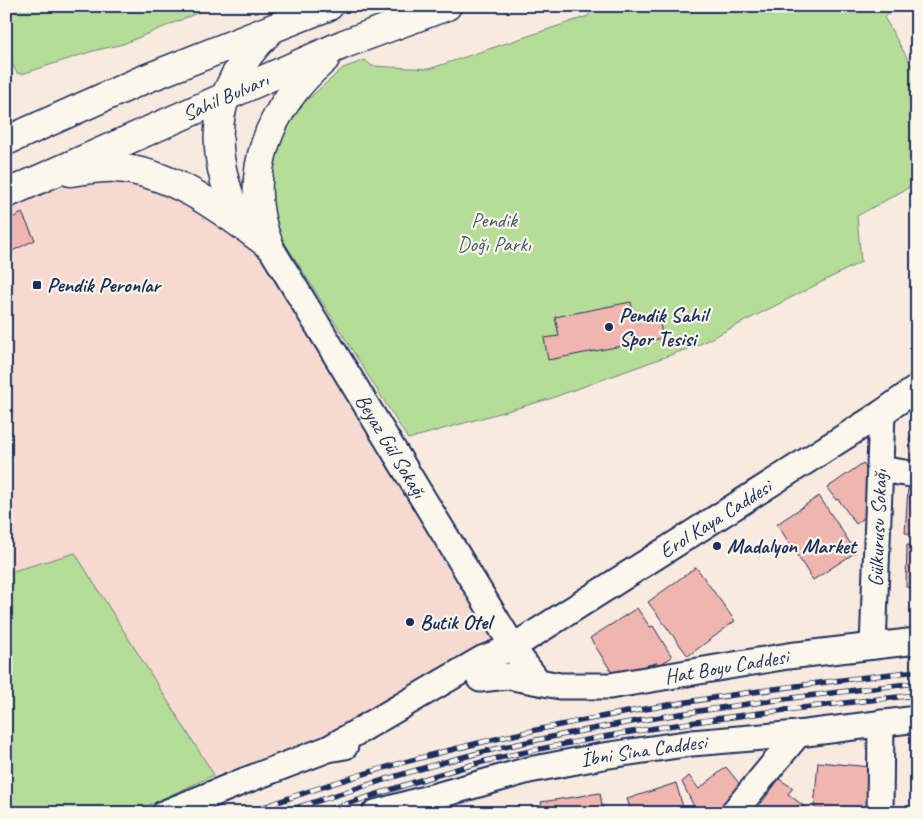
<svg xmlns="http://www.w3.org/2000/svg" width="923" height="819" viewBox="0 0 923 819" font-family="Caveat,sans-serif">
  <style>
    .built { fill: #f6dad1 }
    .green { fill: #b6dd98; stroke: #68867b }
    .building { fill: #f0b5ae; stroke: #1b2f5e }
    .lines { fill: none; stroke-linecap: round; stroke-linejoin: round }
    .minor-casing { stroke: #1b2f5e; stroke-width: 29 }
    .highway-casing { stroke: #1b2f5e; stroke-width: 31 }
    .minor { stroke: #fbf7ec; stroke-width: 25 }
    .highway { stroke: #fbf7ec; stroke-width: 28 }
    .rail-casing { stroke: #1b2f5e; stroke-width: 5.5 }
    .rail { stroke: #fbf7ec; stroke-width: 4; stroke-dasharray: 11; stroke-linecap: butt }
    .poi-dot { fill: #1b2f5e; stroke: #fbf7ec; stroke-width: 2 }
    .labels { text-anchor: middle; stroke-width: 4.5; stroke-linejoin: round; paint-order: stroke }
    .street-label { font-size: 21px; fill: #1b2f5e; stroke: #fbf7ec }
    .park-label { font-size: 21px; fill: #425a6c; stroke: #fbf7ec }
    .poi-label { font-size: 21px; font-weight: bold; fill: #1b2f5e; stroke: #fbf7ec; text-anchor: start }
  </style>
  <rect width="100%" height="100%" fill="#f9eae0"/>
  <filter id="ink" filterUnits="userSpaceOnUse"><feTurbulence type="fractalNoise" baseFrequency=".02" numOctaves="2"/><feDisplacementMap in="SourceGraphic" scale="10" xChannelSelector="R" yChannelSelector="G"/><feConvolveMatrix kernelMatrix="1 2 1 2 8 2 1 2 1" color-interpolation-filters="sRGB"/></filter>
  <g filter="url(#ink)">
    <!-- built -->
    <path class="built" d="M92,178L129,179L165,190L264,249L499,640L327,739L214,775L75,554L6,573V209L62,184Z"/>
    <!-- green -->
    <path class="green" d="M6,6H214L123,44L93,51L22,74L17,73L12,64L6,65Z
      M595,6H900L884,17L917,75V183L857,216L861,262L698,345L549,399L408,439L275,227L267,177L284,126L296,110L343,68L365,60L372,66L429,69L588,16Z
      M75,553L214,775L132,813H6V573Z"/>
    <!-- building -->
    <path class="building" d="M22,213L35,240L6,254V221Z
      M631,302L634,319L658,314L663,338L548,360L544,338L559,336L555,317Z
      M917,433V457L916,455L912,456L909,438Z
      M863,463L872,477L869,498L864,501L872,512L856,524L838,499L836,500L827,488Z
      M908,489L917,490V534L905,533Z
      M819,496L856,552L813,580L777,524Z
      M907,545L917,546V588L906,587Z
      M696,567L735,621L688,656L648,602Z
      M915,604H917V631H915Z
      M637,608L650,627L653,626L672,657L661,664L656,663L613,674L590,638Z
      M818,762L871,767L867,812L814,808Z
      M726,767L746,792L720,813H697L682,782L689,776L699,789Z
      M779,779L793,788L788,794L809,810L806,813H754Z
      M676,783L683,807L665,813H632L627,799Z
      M600,793L603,813H543L541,802Z
      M517,807L519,813H498Z"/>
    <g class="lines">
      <defs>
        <g id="minor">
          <path id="s1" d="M269,245L518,655L537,680"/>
          <path d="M880,469L917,475"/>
          <path id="s2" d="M873,646L882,413"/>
          <path id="s3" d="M480,679L507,676L560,686H610L788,656L917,641"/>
          <path id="s4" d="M328,749L482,659L513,647L882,413L917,388"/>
          <path d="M165,813L244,781L328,749L345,746"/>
          <path id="s5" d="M375,813L529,770L603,756L692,743L798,734L917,719"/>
          <path d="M733,813L798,734"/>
          <path d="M880,813L881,723"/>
        </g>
        <g id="highway">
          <path d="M6,141L140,81L329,6"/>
          <path d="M70,172C85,170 102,167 116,168C174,172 224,212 269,245"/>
          <path id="s6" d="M6,194L344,44L447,6"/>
          <path d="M242,225C206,152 209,91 269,32"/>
          <path d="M269,245C240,174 270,106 325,59"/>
        </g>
      </defs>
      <!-- minor casing -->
      <use href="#minor" class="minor-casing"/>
      <!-- highway casing -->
      <use href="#highway" class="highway-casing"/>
      <!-- minor -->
      <use href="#minor" class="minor"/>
      <!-- highway -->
      <use href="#highway" class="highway"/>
      <defs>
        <path id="rail" d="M248,813C462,732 691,697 917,671
          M280,813C350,791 420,767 491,750C630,718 774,699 917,683
          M317,813C375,796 436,773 494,759C633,727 776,710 917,695"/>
      </defs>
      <!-- rail casing -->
      <use href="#rail" class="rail-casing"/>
      <!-- rail -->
      <use href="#rail" class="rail"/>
    </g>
  </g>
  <!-- markers -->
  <g class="poi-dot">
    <rect x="32" y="280" width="10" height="10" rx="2.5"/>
    <circle cx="609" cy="327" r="5"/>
    <circle cx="717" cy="546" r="5"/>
    <circle cx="410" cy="622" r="5"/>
  </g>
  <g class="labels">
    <!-- street labels -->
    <g class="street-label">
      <text dy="7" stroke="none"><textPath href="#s6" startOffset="240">Sahil Bulvarı</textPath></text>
      <text dy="7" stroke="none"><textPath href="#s1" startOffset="235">Beyaz Gül Sokağı</textPath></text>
      <text dy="7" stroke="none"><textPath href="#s4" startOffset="451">Erol Kaya Caddesi</textPath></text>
      <text dy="7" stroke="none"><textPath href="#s2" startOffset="118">Gülkurusu Sokağı</textPath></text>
      <text dy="7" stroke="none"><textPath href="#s3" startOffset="249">Hat Boyu Caddesi</textPath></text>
      <text dy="7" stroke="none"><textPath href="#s5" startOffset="276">İbni Sina Caddesi</textPath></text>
    </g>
    <!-- park labels -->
    <g class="park-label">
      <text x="494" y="227">Pendik<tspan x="494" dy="24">Doğı Parkı</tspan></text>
    </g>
    <!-- poi labels -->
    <g class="poi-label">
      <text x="47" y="292">Pendik Peronlar</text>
      <text x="619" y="322">Pendik Sahil<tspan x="619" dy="24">Spor Tesisi</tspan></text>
      <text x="727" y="553">Madalyon Market</text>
      <text x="420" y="629">Butik Otel</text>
    </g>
  </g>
  <!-- margin -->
  <rect width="923" height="819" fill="none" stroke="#fbf7ec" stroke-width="25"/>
  <rect x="12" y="12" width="898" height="794" fill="none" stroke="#1b2f5e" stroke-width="2" filter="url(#ink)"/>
</svg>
